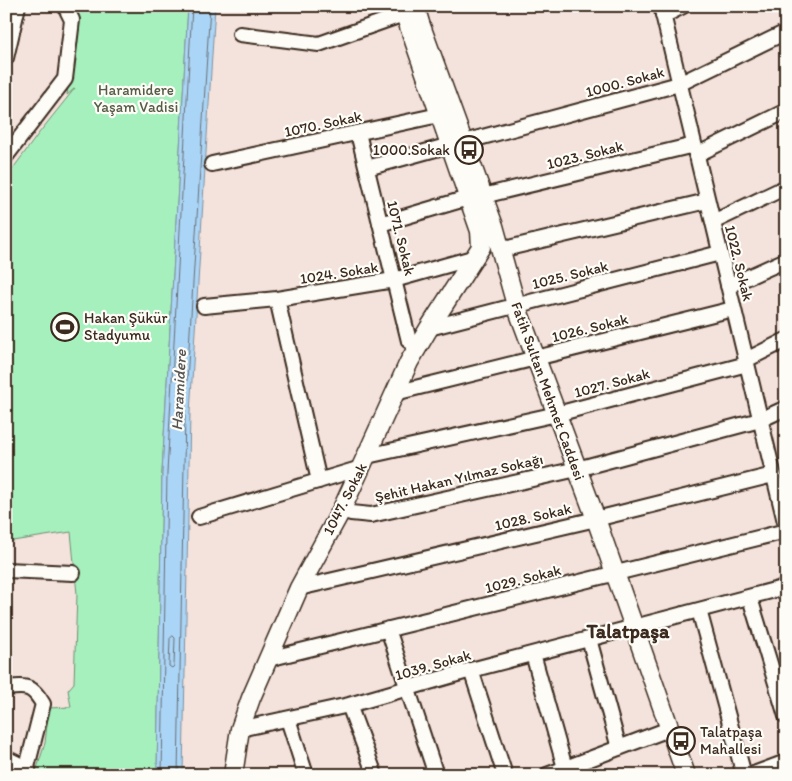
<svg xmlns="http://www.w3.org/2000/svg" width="792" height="781" viewBox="0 0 792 781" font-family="Itim,sans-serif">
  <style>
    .green { fill: #a6f0be; stroke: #708d6e }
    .water { fill: #abd5f6; stroke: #7e91a0 }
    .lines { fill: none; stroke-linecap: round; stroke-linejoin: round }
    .shore { stroke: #686e74; stroke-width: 1 }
    .minor-casing { stroke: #3b2a1e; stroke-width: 18 }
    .major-casing { stroke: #3b2a1e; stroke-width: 21 }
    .minor { stroke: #fdfcf7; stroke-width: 14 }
    .major { stroke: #fdfcf7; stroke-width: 18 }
    .labels { text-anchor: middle; stroke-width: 4.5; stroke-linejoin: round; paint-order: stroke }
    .street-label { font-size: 15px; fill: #3b2a1e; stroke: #fdfcf7 }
    .park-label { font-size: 15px; fill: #565c46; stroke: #fdfcf7 }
    .poi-label { font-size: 15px; fill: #3b2a1e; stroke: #fdfcf7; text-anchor: start }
    .water-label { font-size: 16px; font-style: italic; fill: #575554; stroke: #fdfcf7 }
    .district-label { font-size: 20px; font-weight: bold; fill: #3b2a1e; stroke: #fdfcf7 }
  </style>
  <rect width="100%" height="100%" fill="#f4e2dc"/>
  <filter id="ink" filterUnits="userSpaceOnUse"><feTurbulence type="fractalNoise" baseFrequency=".02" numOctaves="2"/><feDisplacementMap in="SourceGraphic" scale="10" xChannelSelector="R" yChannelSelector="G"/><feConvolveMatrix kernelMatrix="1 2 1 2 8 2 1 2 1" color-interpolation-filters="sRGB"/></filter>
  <g filter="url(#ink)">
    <!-- green -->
    <path class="green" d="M71,6H188L162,473L157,775H35L45,743L49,708L71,707L68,690L74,683L77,594L71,532L6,542V178L39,133L75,88L67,95L76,17Z"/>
    <!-- water -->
    <path class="water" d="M188,6H215L190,413L183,775H157L162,473Z"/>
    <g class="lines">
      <!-- shore -->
      <path class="shore" d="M173,636L175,638L174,666L172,668L169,666L170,639Z
        M162,775L167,473L192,6
        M178,775L185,413L210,6"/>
      <defs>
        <path id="minor" d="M661,6L786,526
          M663,16L683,6
          M240,34L319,44L404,14
          M6,58L18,6
          M358,133L409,341L418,346
          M464,142L679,84L786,32
          M696,155L786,111
          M6,156L65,79L72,20L65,6
          M212,164L439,115
          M367,168L450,145
          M483,196L694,145
          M713,222L786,187
          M380,224L468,198
          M500,250L707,201
          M728,286L786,260
          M277,299L319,481
          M204,306L277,299L394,280L476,257
          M429,328L720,253
          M746,360L786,340
          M395,393L733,309
          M367,456L557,414L747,364
          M342,509L351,513L371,515L577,469L760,420L786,408
          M199,517L361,468
          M6,570L73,573
          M299,588L596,519L773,475
          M750,598L786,716
          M699,610L744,775
          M388,629L436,775
          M589,639L619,748
          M533,654L565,768
          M268,659L786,531
          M471,670L505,775
          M6,688C27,686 32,685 43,704L25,775
          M349,705L375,775
          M288,719L306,775
          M240,729L349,705L471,670L786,587
          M6,758L28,769
          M547,775L669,729
          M751,775L786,762"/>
        <path id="major" d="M415,6L420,23L494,226L516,305L596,519L686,775
          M233,775L240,729L251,698L299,588L342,509L409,362L429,328L481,247L480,231L402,6"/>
      </defs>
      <!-- minor casing -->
      <use href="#minor" class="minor-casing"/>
      <!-- major casing -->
      <use href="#major" class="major-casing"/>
      <!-- minor -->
      <use href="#minor" class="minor"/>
      <!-- major -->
      <use href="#major" class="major"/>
    </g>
  </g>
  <!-- icons -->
  <defs>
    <symbol id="bus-ring" viewBox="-11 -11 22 22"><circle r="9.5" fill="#fdfcf7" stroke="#3b2a1e" stroke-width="1.5"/><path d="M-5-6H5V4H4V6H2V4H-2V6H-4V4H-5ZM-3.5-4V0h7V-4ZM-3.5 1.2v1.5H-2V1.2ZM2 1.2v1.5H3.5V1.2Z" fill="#3b2a1e"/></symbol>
    <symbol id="stadium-ring" viewBox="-11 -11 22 22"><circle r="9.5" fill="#fdfcf7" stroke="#3b2a1e" stroke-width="1.5"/><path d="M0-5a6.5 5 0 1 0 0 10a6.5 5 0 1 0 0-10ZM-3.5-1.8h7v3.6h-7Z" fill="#3b2a1e"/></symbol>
  </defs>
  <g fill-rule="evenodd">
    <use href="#bus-ring" x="453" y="134" width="32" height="32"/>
    <use href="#stadium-ring" x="49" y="311" width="32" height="32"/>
    <use href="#bus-ring" x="665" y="725" width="32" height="32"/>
  </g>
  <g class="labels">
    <!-- street labels -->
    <g class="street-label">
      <text transform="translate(625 82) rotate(-15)" y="5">1000. Sokak</text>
      <text transform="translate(323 124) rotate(-12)" y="5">1070. Sokak</text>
      <text transform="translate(585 155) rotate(-14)" y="5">1023. Sokak</text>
      <text transform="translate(401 238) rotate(76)" y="5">1071. Sokak</text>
      <text transform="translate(739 263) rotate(76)" y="5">1022. Sokak</text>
      <text transform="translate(339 273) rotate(-9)" y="5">1024. Sokak</text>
      <text transform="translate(570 275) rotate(-14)" y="5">1025. Sokak</text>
      <text transform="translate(590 328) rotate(-14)" y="5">1026. Sokak</text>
      <text transform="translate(612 383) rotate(-15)" y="5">1027. Sokak</text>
      <text transform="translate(548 391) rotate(70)" y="5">Fatih Sultan Mehmet Caddesi</text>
      <text transform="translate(459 478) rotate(-13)" y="5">Şehit Hakan Yılmaz Sokağı</text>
      <text transform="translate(345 499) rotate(-63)" y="5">1047. Sokak</text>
      <text transform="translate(533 517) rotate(-13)" y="5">1028. Sokak</text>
      <text transform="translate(523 579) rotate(-14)" y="5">1029. Sokak</text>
      <text transform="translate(433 665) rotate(-16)" y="5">1039. Sokak</text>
    </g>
    <!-- park labels -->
    <g class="park-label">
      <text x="136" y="95">Haramidere<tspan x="136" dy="17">Yaşam Vadisi</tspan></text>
    </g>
    <!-- poi labels -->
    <g class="poi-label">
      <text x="450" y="155" text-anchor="end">1000.Sokak</text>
      <text x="84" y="323">Hakan Şükür<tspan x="84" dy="17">Stadyumu</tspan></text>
      <text x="700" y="737">Talatpaşa<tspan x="700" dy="17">Mahallesi</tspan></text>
    </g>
    <!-- water labels -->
    <g class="water-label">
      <text transform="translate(178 390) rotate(-87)" y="6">Haramidere</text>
    </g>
    <!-- district labels -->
    <g class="district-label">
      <text x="628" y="638">Talatpaşa</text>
    </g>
  </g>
  <!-- margin -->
  <rect width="792" height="781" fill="none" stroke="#fdfcf7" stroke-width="25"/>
  <rect x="12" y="12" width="767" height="756" fill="none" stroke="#3b2a1e" stroke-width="2" filter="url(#ink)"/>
</svg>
